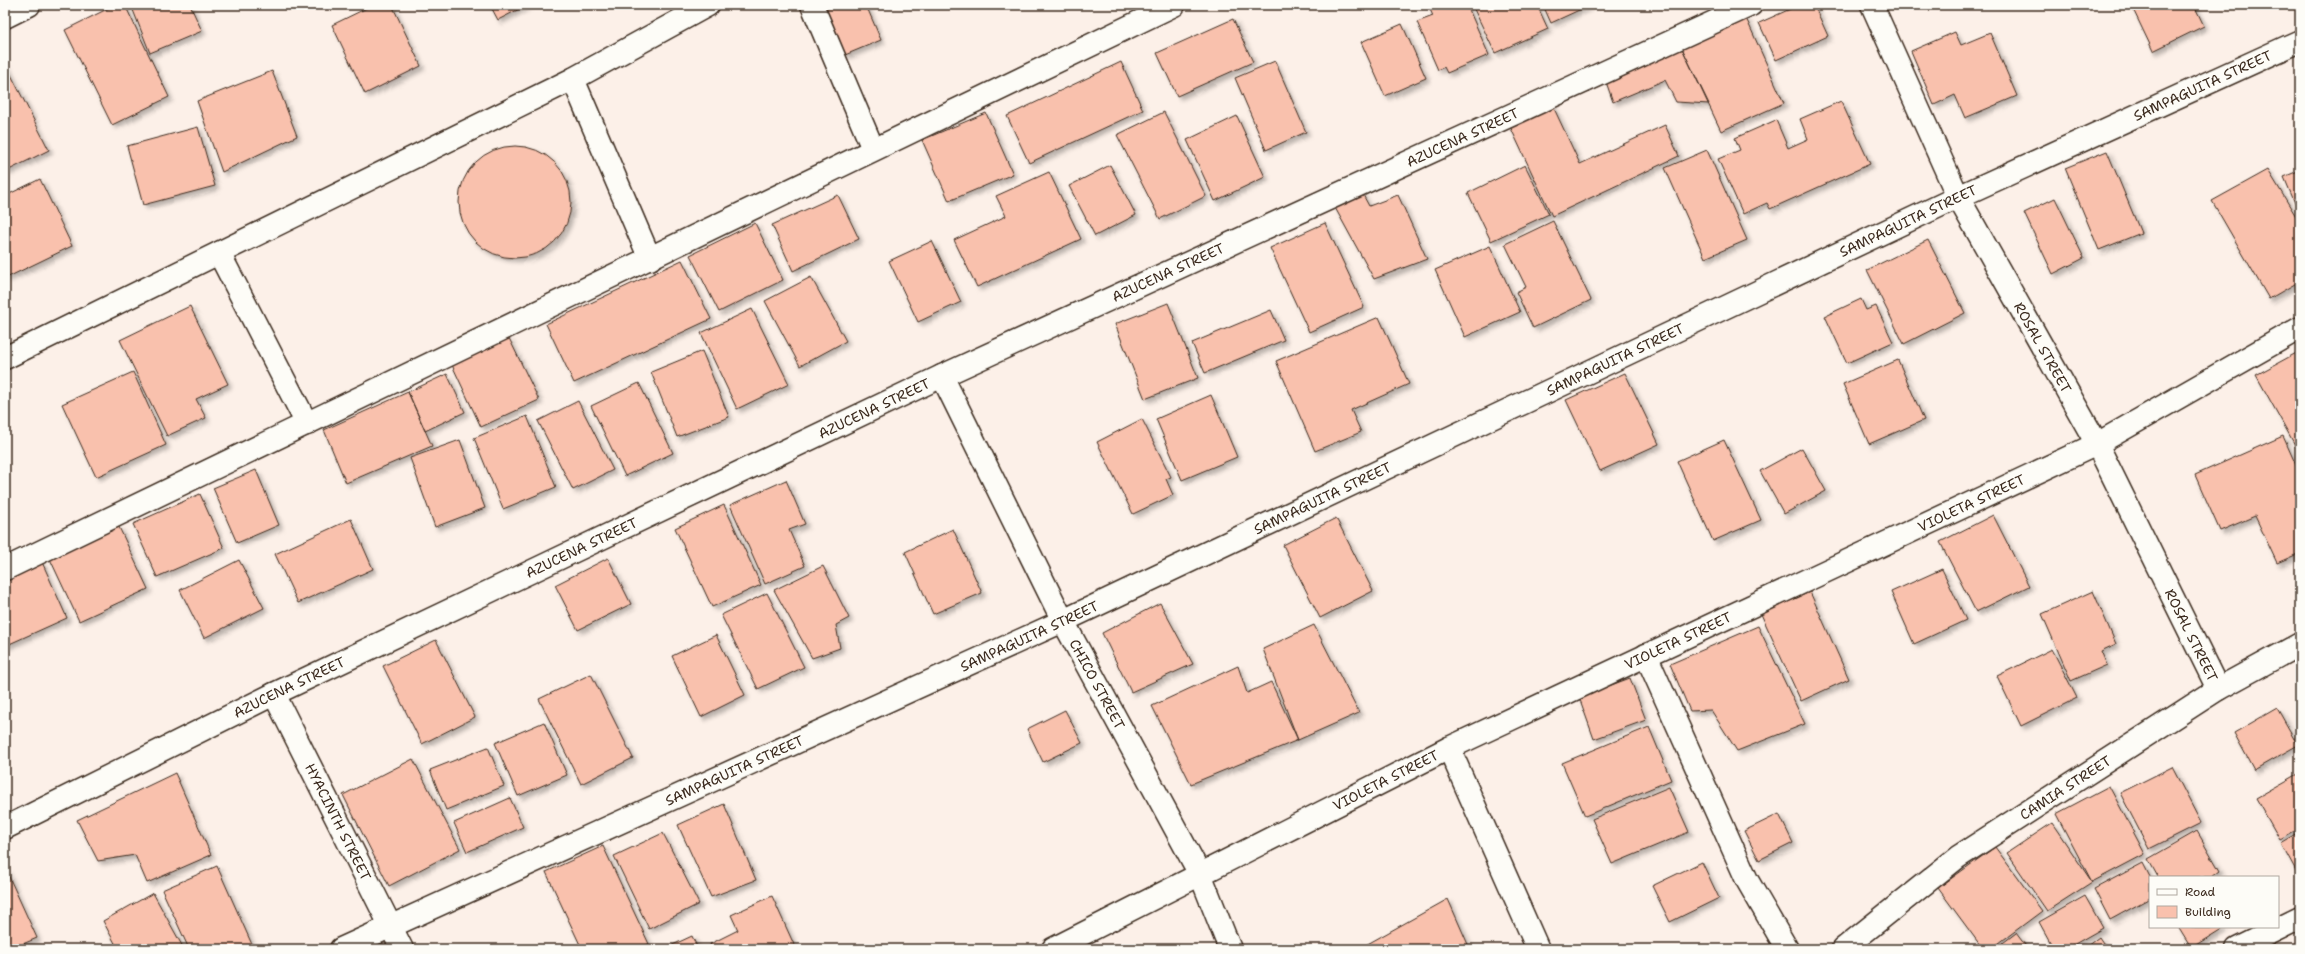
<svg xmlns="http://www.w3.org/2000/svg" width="2305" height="954" viewBox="0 0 2305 954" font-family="'Shantell Sans',sans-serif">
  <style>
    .building { fill: #f9c1ad; stroke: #3b2a1e; filter: url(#shadow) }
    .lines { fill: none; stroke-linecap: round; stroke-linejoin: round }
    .street-casing { stroke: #3b2a1e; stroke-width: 25 }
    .street { stroke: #fdfcf7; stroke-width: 22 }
    .labels { text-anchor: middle; stroke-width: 3.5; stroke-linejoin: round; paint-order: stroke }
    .street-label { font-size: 14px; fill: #3b2a1e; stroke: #fdfcf7 }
  </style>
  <defs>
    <filter id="shadow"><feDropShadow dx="3.5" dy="3.5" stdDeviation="2" flood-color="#0004"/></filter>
  </defs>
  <rect width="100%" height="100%" fill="#fcf0e8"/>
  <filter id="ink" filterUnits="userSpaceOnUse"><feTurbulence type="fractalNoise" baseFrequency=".025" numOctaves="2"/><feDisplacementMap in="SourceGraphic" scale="8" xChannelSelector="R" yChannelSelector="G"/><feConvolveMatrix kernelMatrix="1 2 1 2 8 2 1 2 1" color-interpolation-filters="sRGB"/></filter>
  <g filter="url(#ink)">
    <!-- building -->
    <path class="building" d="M115,5H125L169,97L112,125L65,30Z
      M131,5H190L202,31L150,53Z
      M373,5H392L421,66L365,94L332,25Z
      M490,5H527L498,20Z
      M823,5H866L881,40L845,55Z
      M1428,5H1467L1489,55L1447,73L1444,67L1438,70L1417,22L1433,16Z
      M1472,5H1537L1548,29L1495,53Z
      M1543,5H1590L1551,23Z
      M1799,5H1814L1828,36L1776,60L1759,23Z
      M2131,5H2194L2204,26L2153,51Z
      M1746,18L1784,103L1721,131L1680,44Z
      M1233,19L1253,62L1177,96L1157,53Z
      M1402,24L1426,78L1385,96L1361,42Z
      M1955,32L1961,45L1990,33L2017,96L1965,118L1955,95L1934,105L1911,51Z
      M1680,44L1709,104L1676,102L1665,80L1613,102L1605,79Z
      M1275,61L1306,132L1266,150L1235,78Z
      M1121,62L1143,110L1029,163L1007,116Z
      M5,63L49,150L5,172Z
      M272,71L297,136L222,172L197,101Z
      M1841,101L1870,164L1770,209L1767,203L1743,214L1718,159L1740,150L1735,138L1776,120L1788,148L1808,139L1800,119Z
      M1551,102L1580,164L1665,125L1679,156L1552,216L1508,122Z
      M1164,112L1206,196L1160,219L1117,135Z
      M986,113L1013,174L949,201L922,140Z
      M1237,116L1265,177L1215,201L1187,140Z
      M198,127L215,186L143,205L127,146Z
      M459 202a56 56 0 1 1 112 0a56 56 0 1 1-112 0Z
      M1707,150L1747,240L1705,258L1665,168Z
      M2107,151L2141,233L2099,250L2065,168Z
      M1110,165L1136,215L1095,236L1069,186Z
      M1525,165L1549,214L1491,241L1468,193Z
      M2268,170L2300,223V281L2269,299L2212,201Z
      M2300,170V215L2284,177Z
      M1049,172L1081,239L977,287L954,240L1006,216L996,196Z
      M40,179L72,246L6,278L5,196Z
      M1362,193L1369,206L1398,195L1427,259L1374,279L1333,204Z
      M838,195L859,239L793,271L772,225Z
      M2055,198L2084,258L2053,274L2024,213Z
      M1553,221L1591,300L1533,328L1516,292L1526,287L1505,244Z
      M755,223L783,280L719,312L690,255Z
      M1325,223L1364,307L1309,332L1270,248Z
      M1928,240L1965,313L1904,344L1867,270Z
      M932,241L961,302L918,322L889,261Z
      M1490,246L1520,312L1465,337L1435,270Z
      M682,260L711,319L574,383L546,324Z
      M811,277L846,341L800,366L765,301Z
      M1861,299L1866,310L1876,306L1893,342L1847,363L1825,316Z
      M1168,303L1198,378L1145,399L1115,324Z
      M190,306L228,384L196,399L206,418L167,436L120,340Z
      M752,309L789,384L737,409L701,333Z
      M1271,310L1284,340L1205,373L1192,343Z
      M1379,317L1409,384L1351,410L1361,432L1315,451L1276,361Z
      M509,338L539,400L481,427L452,365Z
      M702,351L729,417L677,437L651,372Z
      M2300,351V454L2256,375Z
      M1898,360L1924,420L1869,444L1843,384Z
      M133,372L166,445L96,477L62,404Z
      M1625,373L1659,444L1600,471L1566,400Z
      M447,374L465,412L425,431L408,392Z
      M639,383L673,453L625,476L591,406Z
      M408,392L432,446L346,483L324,430Z
      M1211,395L1237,457L1182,480L1156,419Z
      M578,401L613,470L573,490L538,421Z
      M527,416L556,487L503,509L474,438Z
      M1142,419L1171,477L1166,479L1173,495L1133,514L1097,442Z
      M2283,436L2300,474V553L2277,563L2255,516L2220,531L2195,475Z
      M460,440L485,508L435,527L410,458Z
      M1724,440L1761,520L1713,541L1677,461Z
      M1802,448L1826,491L1784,514L1760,471Z
      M256,470L279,525L237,543L213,488Z
      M786,480L805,524L789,530L805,566L765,584L730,505Z
      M200,494L224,548L157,577L133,524Z
      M724,505L761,585L712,607L675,528Z
      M1993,515L2029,586L1976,612L1940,542Z
      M1336,518L1373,591L1320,618L1283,545Z
      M351,519L373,569L298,603L275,554Z
      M119,527L148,589L79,621L50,559Z
      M953,529L982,593L933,614L905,552Z
      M608,558L631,604L578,630L555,585Z
      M239,560L264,608L204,638L180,590Z
      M42,562L67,618L5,646V578Z
      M823,566L849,618L836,625L840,648L812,658L774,590Z
      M1942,569L1966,620L1914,644L1891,592Z
      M2093,591L2116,644L2101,651L2107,665L2071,681L2042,614Z
      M1810,592L1849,679L1801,701L1761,614Z
      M767,593L804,667L758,689L721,615Z
      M1160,603L1193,664L1131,692L1102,633Z
      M1314,625L1359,713L1298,740L1263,649Z
      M1758,626L1805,724L1737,751L1711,710L1690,711L1670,664Z
      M716,635L745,695L701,717L672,656Z
      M436,640L475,717L422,744L383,666Z
      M2052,649L2077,698L2021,726L1997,676Z
      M1238,666L1247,693L1271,682L1298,740L1191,784L1152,706Z
      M591,674L633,758L581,784L539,699Z
      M1630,678L1646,720L1594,739L1579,697Z
      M2277,708L2298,745L2254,770L2234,733Z
      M1065,710L1082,743L1043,762L1027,729Z
      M544,722L567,775L518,796L495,743Z
      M1649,727L1671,780L1585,816L1562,763Z
      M488,747L504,786L446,810L430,770Z
      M413,759L460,849L389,886L343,795Z
      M2172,767L2201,823L2149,849L2120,793Z
      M175,773L211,855L147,883L135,855L98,861L77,820Z
      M2300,773V829L2280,840L2256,798Z
      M2109,786L2145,854L2092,882L2056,814Z
      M1669,787L1689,832L1612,864L1592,819Z
      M510,798L523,827L467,852L454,823Z
      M724,804L756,880L711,897L678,825Z
      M1779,814L1793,843L1759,860L1744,831Z
      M2052,823L2092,882L2047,911L2007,853Z
      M2197,831L2220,871L2212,877H2158L2148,859Z
      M663,833L699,904L649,929L614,856Z
      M2300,833V879L2281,844Z
      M603,846L649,944L638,949H582L546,872Z
      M1995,847L2042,911L1991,949H1983L1938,888Z
      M1702,862L1719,898L1670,922L1652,886Z
      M2143,863L2150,877V898L2110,920L2094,889Z
      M217,866L254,949H189L162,890Z
      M5,868L37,938L11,949H5Z
      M153,893L184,949H118L103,921Z
      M772,896L796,949H712L710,944L738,930L731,915Z
      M2085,896L2103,928L2066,949H2054L2039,922Z
      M1448,899L1470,949H1366L1364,946Z
      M2178,927H2225L2191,948Z
      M2016,933L2028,949H1995Z
      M692,936L698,949H664Z
      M2099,937L2107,949H2083Z"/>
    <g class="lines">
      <defs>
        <g id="street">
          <path d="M812,5L873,149"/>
          <path id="s1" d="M1872,5L1958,197L2097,444L2218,689"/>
          <path d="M5,17L29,5"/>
          <path d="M573,79L650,259"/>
          <path d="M219,253L307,424"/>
          <path d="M5,358L573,79L708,5"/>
          <path id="s2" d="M942,376L1063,621L1201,876L1230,949"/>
          <path d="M5,569L1174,5"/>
          <path d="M1646,655L1747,880L1787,949"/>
          <path id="s3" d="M274,694L402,949"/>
          <path d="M1449,748L1538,949"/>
          <path id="s4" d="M5,828L274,694L942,376L1751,5"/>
          <path id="s5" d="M341,949L1063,621L1958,197L2300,41"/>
          <path id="s6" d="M1053,949L1449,748L2097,444L2300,328"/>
          <path id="s7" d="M1843,949L1958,857L2218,689L2300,644"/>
          <path d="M2237,949L2300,918"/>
        </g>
      </defs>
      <!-- street casing -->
      <use href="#street" class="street-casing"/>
      <!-- street -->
      <use href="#street" class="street"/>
    </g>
  </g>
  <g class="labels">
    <!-- street labels -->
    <g class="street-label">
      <text dy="5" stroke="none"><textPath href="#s5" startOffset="2052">SAMPAGUITA STREET</textPath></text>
      <text dy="5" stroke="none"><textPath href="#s4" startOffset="1613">AZUCENA STREET</textPath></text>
      <text dy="5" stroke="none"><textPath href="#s5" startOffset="1728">SAMPAGUITA STREET</textPath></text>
      <text dy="5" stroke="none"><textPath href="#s4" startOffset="1289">AZUCENA STREET</textPath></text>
      <text dy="5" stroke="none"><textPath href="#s1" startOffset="383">ROSAL STREET</textPath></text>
      <text dy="5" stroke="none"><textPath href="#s5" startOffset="1404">SAMPAGUITA STREET</textPath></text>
      <text dy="5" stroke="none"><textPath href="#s4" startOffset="965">AZUCENA STREET</textPath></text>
      <text dy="5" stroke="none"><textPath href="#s5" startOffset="1080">SAMPAGUITA STREET</textPath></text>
      <text dy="5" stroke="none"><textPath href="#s6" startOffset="1021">VIOLETA STREET</textPath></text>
      <text dy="5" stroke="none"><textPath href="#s4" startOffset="641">AZUCENA STREET</textPath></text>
      <text dy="5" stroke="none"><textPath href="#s1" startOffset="707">ROSAL STREET</textPath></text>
      <text dy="5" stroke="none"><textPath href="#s5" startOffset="756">SAMPAGUITA STREET</textPath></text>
      <text dy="5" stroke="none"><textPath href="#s6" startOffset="697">VIOLETA STREET</textPath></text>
      <text dy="5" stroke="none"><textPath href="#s2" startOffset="345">CHICO STREET</textPath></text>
      <text dy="5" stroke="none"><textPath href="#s4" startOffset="317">AZUCENA STREET</textPath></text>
      <text dy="5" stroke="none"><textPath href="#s5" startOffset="432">SAMPAGUITA STREET</textPath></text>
      <text dy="5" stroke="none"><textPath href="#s6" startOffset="373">VIOLETA STREET</textPath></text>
      <text dy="5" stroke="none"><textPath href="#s7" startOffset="275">CAMIA STREET</textPath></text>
      <text dy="5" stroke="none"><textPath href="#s3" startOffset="143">HYACINTH STREET</textPath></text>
    </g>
  </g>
  <!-- margin -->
  <rect width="2305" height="954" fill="none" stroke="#fdfcf7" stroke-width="20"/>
  <rect x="10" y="10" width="2285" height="934" fill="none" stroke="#3b2a1e" stroke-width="1.5" filter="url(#ink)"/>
  <!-- legend -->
  <rect x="2149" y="876" width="130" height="52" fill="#fdfcf7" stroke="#afa8a0"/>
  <rect x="2157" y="889" width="20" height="6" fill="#fdfcf7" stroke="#afa8a0"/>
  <text x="2185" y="896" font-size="12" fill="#3b2a1e">Road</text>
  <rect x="2157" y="906" width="20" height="12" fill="#f9c1ad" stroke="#afa8a0"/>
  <text x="2185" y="916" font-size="12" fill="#3b2a1e">Building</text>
</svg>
